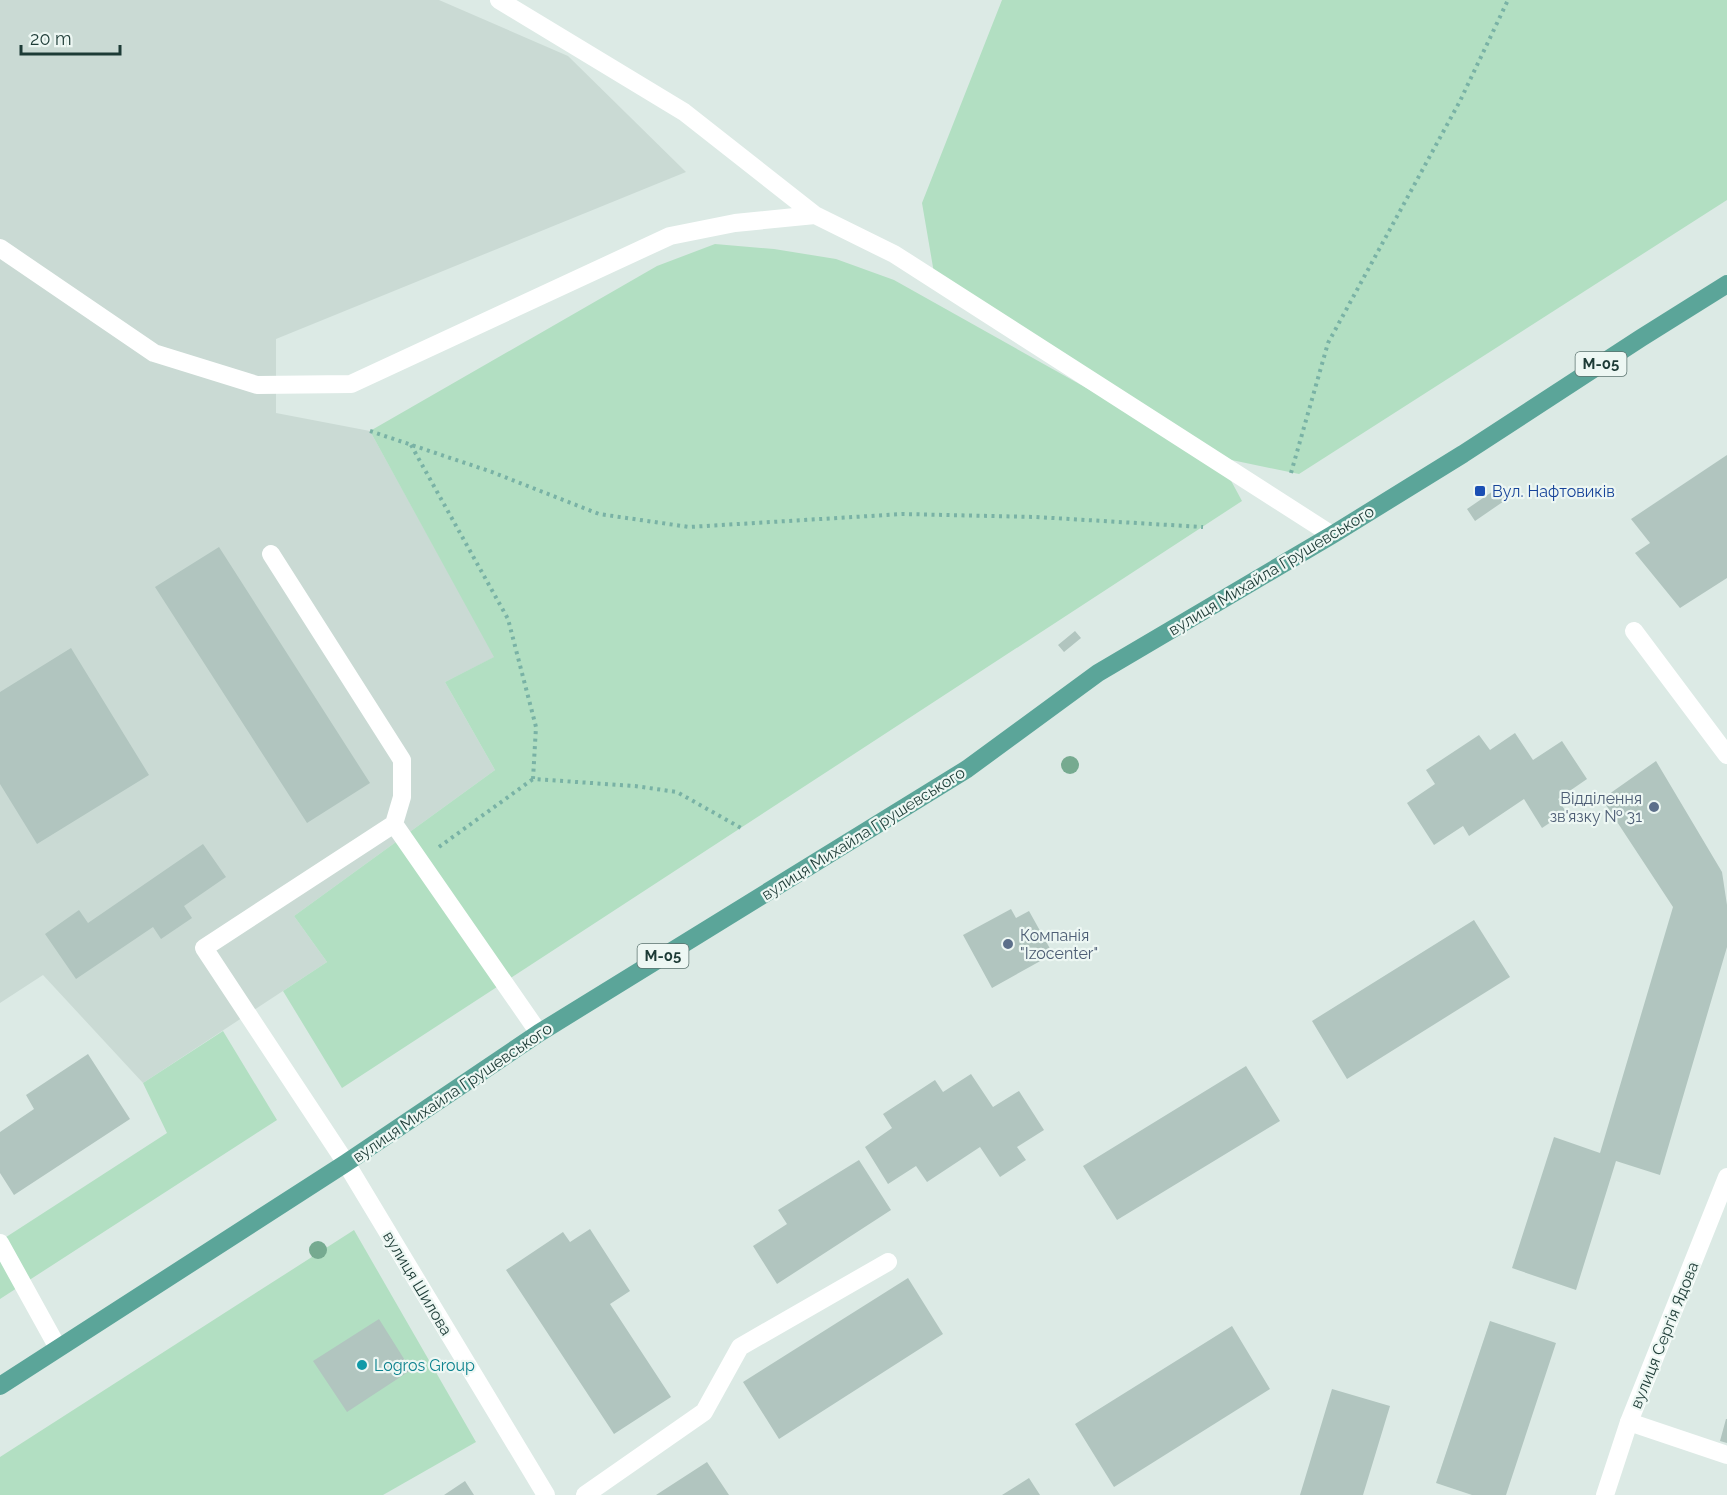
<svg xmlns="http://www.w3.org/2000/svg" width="1727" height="1495" viewBox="0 0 1727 1495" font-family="Raleway,sans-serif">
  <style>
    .built { fill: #cadad4 }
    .green { fill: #b2dfc2 }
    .building { fill: #b1c5bf }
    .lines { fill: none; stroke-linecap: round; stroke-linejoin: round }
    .path { stroke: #79b2a5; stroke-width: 4; stroke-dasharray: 3 4.5; stroke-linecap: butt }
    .lane { stroke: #fff; stroke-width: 18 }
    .street { stroke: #fff; stroke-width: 18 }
    .secondary { stroke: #fff; stroke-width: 18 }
    .primary { stroke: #5ba599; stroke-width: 18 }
    .tree { fill: #76aa90 }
    .transit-dot { fill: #1a4fb4; stroke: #edf7f3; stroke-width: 2 }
    .service-dot { fill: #5c6f8a; stroke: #edf7f3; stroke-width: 2 }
    .culture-dot { fill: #0f9aa8; stroke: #edf7f3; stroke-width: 2 }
    .labels { text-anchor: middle; stroke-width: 4.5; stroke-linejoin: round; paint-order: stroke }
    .shield { fill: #edf7f3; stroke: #5b736f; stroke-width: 1.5 }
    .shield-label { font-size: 15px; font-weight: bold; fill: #1d3b36 }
    .transit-label { font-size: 16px; fill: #164399; stroke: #edf7f3; text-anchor: start }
    .street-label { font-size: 16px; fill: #1d3b36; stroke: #edf7f3 }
    .service-label { font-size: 16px; fill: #4e5e75; stroke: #edf7f3; text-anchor: end }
    .culture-label { font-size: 16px; fill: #0d838f; stroke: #edf7f3; text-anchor: start }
  </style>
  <rect width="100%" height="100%" fill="#dceae5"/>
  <!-- built -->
  <path class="built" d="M0,0H439L568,56L686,172L276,339V413L370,431L495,657L445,682L495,770L294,916L327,962L143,1083L43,975L0,1003Z"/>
  <!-- green -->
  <path class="green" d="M1002,0H1727V200L1299,474L1222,458L934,273L922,203Z
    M715,244L774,249L836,259L894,280L1222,464L1242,501L342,1088L283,991L327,962L294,916L495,770L445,682L494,657L370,431L657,266Z
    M223,1031L277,1120L0,1299V1241L167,1133L143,1083Z
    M354,1230L476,1442L383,1495H0V1457Z"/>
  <!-- building -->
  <path class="building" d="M1727,455V578L1680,608L1635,553L1650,543L1631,519Z
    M1499,487L1507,499L1475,521L1467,509Z
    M219,547L370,783L307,823L155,587Z
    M1075,631L1081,638L1064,652L1058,645Z
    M71,648L149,775L37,844L0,784V692Z
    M1515,733L1533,760L1562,741L1587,779L1558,799L1566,812L1542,828L1524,799L1469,836L1463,826L1434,845L1407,803L1435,784L1426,770L1479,735L1490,750Z
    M1656,761L1722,872L1727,905V947L1660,1175L1616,1161L1576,1290L1512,1268L1554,1137L1600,1153L1673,907L1602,799Z
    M203,844L226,877L184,906L192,918L161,939L153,927L76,979L45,934L79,910L88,923Z
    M1011,909L1016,918L1029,911L1053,954L992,988L963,935Z
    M1474,920L1510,977L1347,1079L1312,1021Z
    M88,1054L130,1119L14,1195L0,1173V1132L34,1109L26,1095Z
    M1246,1066L1280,1121L1117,1220L1083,1166Z
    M971,1074L993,1107L1019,1091L1044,1130L1017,1147L1026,1160L1000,1177L980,1147L927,1182L916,1166L888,1184L865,1147L892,1128L883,1114L935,1080L943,1092Z
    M859,1160L891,1210L777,1284L753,1246L787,1224L778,1210Z
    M590,1229L630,1291L610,1304L671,1397L614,1434L506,1270L563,1232L570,1242Z
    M908,1278L943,1334L779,1439L743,1382Z
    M379,1319L411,1370L347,1412L313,1361Z
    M1490,1321L1556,1343L1506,1495H1472L1436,1483Z
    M1232,1326L1270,1389L1114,1487L1075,1424Z
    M1332,1389L1390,1406L1363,1495H1300Z
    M1726,1419H1727V1443L1720,1441Z
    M707,1462L729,1495H656Z
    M1029,1478L1040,1495H1002Z
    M465,1481L474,1495H444Z"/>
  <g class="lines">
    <!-- path -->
    <path class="path" d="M370,431L492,472L599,514L689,527L903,514L1036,517L1203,527
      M411,445L508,619L536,727L533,779L635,786L677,792L741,828
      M1291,473L1328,343L1460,101L1508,0
      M439,847L533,779"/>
    <!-- lane -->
    <path class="lane" d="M499,0L684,112L815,215
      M0,248L154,353L257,385L351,384L670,236L735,223L815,215L894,254L1332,535
      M271,554L402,760V797L394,824L204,948L346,1163
      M1634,631L1727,755
      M394,824L539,1033
      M0,1243L58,1348
      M1629,1422L1727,1455
      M585,1495L704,1412L740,1347L888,1262"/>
    <!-- street -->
    <path class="street" d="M346,1163L546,1495"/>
    <!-- secondary -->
    <path class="secondary" d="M1605,1495L1629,1422L1727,1177"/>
    <!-- primary -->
    <path class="primary" d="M0,1386L346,1163L539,1033L967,769L1098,673L1332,535L1463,454L1641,338L1727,284"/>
  </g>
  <!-- trees -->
  <g class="tree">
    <circle cx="1070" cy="765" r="9"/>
    <circle cx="318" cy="1250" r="9"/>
  </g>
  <!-- markers -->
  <rect class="transit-dot" x="1474" y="485" width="12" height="12" rx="3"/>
  <g class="service-dot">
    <circle cx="1654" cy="807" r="6"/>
    <circle cx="1008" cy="944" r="6"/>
  </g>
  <circle class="culture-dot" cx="362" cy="1365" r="6"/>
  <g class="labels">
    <!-- shield labels -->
    <g class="shield">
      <rect x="1575.5" y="352" width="51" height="24" rx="4.5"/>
      <rect x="637.5" y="944" width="51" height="24" rx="4.5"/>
    </g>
    <g class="shield-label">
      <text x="1601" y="369">М-05</text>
      <text x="663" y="961">М-05</text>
    </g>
    <!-- transit labels -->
    <g class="transit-label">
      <text x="1492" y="497">Вул. Нафтовиків</text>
    </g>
    <!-- street labels -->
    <g class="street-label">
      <text transform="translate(1271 570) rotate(-31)" y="6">вулиця Михайла Грушевського</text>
      <text transform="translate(863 833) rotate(-32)" y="6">вулиця Михайла Грушевського</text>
      <text transform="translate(452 1092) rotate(-34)" y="6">вулиця Михайла Грушевського</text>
      <text transform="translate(418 1283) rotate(59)" y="6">вулиця Шилова</text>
      <text transform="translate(1664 1335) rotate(-68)" y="6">вулиця Сергія Ядова</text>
    </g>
    <!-- service labels -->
    <g class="service-label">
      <text x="1642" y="804">Відділення<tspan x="1642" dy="18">зв'язку № 31</tspan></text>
      <text x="1020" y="941" text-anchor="start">Компанія<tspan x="1020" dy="18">"Izocenter"</tspan></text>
    </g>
    <!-- culture labels -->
    <g class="culture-label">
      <text x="374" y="1371">Logros Group</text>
    </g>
  </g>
  <!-- scale -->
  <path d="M21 45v9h99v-9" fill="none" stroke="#1d3b36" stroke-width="3"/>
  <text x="30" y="45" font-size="18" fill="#1d3b36" stroke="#edf7f3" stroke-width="4.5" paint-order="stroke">20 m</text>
</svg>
